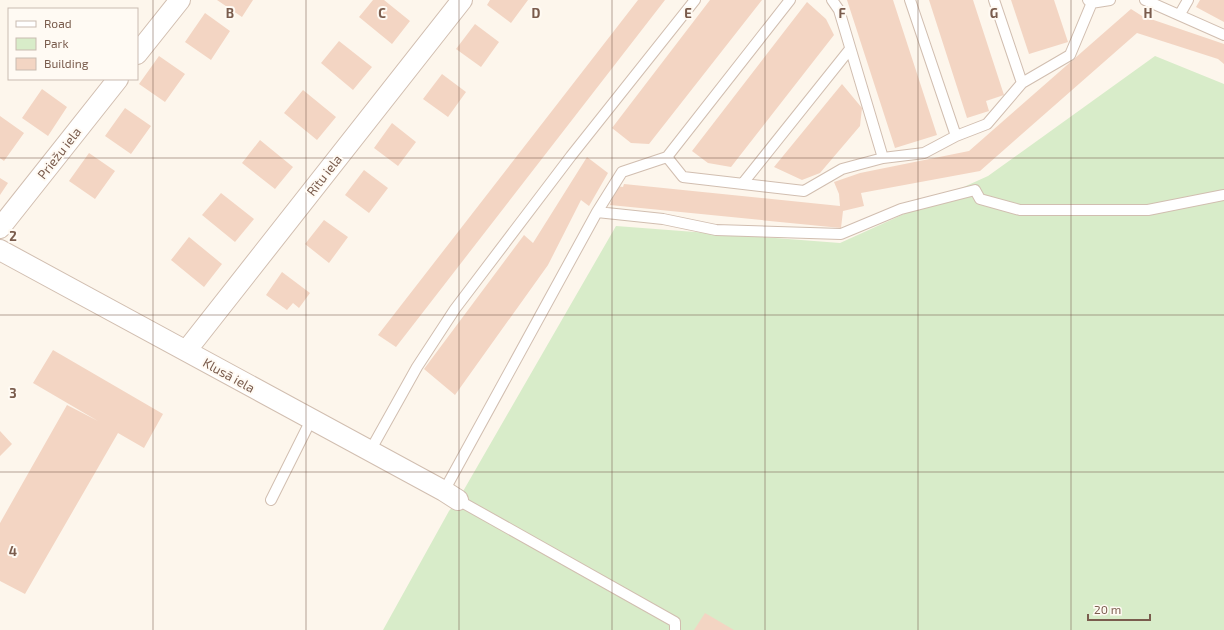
<svg xmlns="http://www.w3.org/2000/svg" width="1224" height="630" viewBox="0 0 1224 630" font-family="'Exo 2',sans-serif">
  <style>
    .green { fill: #d8ecc9 }
    .building { fill: #f3d5c3 }
    .lines { fill: none; stroke-linecap: round; stroke-linejoin: round }
    .service-casing { stroke: #d1beb0; stroke-width: 12 }
    .minor-casing { stroke: #d1beb0; stroke-width: 22 }
    .service { stroke: #fff; stroke-width: 10 }
    .minor { stroke: #fff; stroke-width: 20 }
    .grid { fill: none; stroke: #7a5c4d; stroke-width: 1; stroke-opacity: 0.55 }
    .labels { text-anchor: middle; stroke-width: 4; stroke-linejoin: round; paint-order: stroke }
    .street-label { font-size: 13px; fill: #7a5c4d; stroke: #fffaf3 }
    .grid-label { font-size: 13px; text-anchor: middle; font-weight: bold; fill: #7a5c4d; stroke: #fffaf3; stroke-width: 4; stroke-linejoin: round; paint-order: stroke }
  </style>
  <rect width="100%" height="100%" fill="#fdf6ec"/>
  <!-- green -->
  <path class="green" d="M1155,56L1224,84V630H383L449,511L458,500L616,226L840,243L988,176Z"/>
  <!-- building -->
  <path class="building" d="M217,0H253L242,17Z
    M373,0H384L410,21L392,44L359,17Z
    M490,0H528L511,23L487,5Z
    M638,0H665L396,347L378,335Z
    M710,0H762L649,144L631,143L612,128Z
    M847,0H893L937,135L895,148Z
    M929,0H973L1004,95L986,101L989,111L967,118Z
    M1011,0H1054L1068,42L1029,54Z
    M1200,0H1224V22L1196,7Z
    M807,2L826,19L834,35L731,167L708,163L692,151Z
    M1131,9L1142,16L1224,44V64L1218,59L1137,33L980,171L861,193L864,206L843,211L841,228L610,205L617,186L623,187L624,184L840,206L839,194L834,182L860,173L969,151Z
    M205,13L230,31L211,60L185,42Z
    M475,24L499,42L481,67L456,49Z
    M339,41L372,67L353,90L321,63Z
    M159,56L185,74L165,102L139,84Z
    M442,74L466,92L448,117L423,99Z
    M842,84L862,108L860,126L820,173L802,180L774,167Z
    M42,89L67,107L48,136L22,118Z
    M303,90L336,117L317,140L284,113Z
    M125,108L151,126L131,154L105,136Z
    M0,116L24,133L4,161L0,158Z
    M392,123L416,142L398,166L374,148Z
    M260,140L293,167L275,189L242,163Z
    M89,153L115,171L95,199L69,181Z
    M587,157L608,173L589,206L581,200L548,265L455,395L424,369L524,235L533,243Z
    M364,170L388,188L369,213L345,195Z
    M0,178L8,183L0,195Z
    M221,193L254,219L235,242L202,215Z
    M324,220L348,237L329,263L305,244Z
    M189,237L222,264L204,287L171,260Z
    M282,272L310,293L299,308L293,303L287,310L266,295Z
    M53,350L163,414L144,448L118,433L25,594L0,581V523L67,405L98,421L33,383Z
    M0,431L12,444L0,456Z
    M705,613L734,630H694Z"/>
  <g class="lines">
    <defs>
      <path id="service" d="M790,0L667,157L683,177L804,191L842,169L883,158L924,153L956,136L987,124L1022,83L1070,55L1093,0
        M832,0L839,10L883,158
        M910,0L956,136
        M994,0L1022,83
        M1088,0L1091,3L1110,0
        M1145,0L1224,35
        M1180,14L1188,0
        M743,183L850,49
        M597,212L663,219L716,230L841,234L901,209L975,190L980,199L1020,210H1148L1224,195
        M370,451L417,367L455,309L571,156L695,0
        M444,491L597,212L622,172L667,157
        M271,500L311,420
        M458,500L675,622V630"/>
      <path id="minor" d="M137,54L180,0
        M0,228L118,79
        M0,250L444,491L458,500
        M186,351L462,0"/>
    </defs>
    <!-- service casing -->
    <use href="#service" class="service-casing"/>
    <!-- minor casing -->
    <use href="#minor" class="minor-casing"/>
    <!-- service -->
    <use href="#service" class="service"/>
    <!-- minor -->
    <use href="#minor" class="minor"/>
  </g>
  <!-- grid -->
  <path class="grid" d="M153,0V630M306,0V630M459,0V630M612,0V630M765,0V630M918,0V630M1071,0V630M0,158H1224M0,315H1224M0,472H1224"/>
  <g class="labels">
    <!-- street labels -->
    <g class="street-label">
      <text transform="translate(59 153) rotate(-52)" y="5">Priežu iela</text>
      <text transform="translate(324 175) rotate(-52)" y="5">Rītu iela</text>
      <text transform="translate(229 375) rotate(29)" y="5">Klusā iela</text>
    </g>
  </g>
  <g class="grid-label">
    <text x="230" y="18">B</text>
    <text x="382" y="18">C</text>
    <text x="536" y="18">D</text>
    <text x="688" y="18">E</text>
    <text x="842" y="18">F</text>
    <text x="994" y="18">G</text>
    <text x="1148" y="18">H</text>
    <text x="13" y="241">2</text>
    <text x="13" y="398">3</text>
    <text x="13" y="556">4</text>
  </g>
  <!-- legend -->
  <rect x="8" y="8" width="130" height="72" fill="#fffaf3" stroke="#cabbb1"/>
  <rect x="16" y="21" width="20" height="6" fill="#ffffff" stroke="#cabbb1"/>
  <text x="44" y="28" font-size="12" fill="#7a5c4d">Road</text>
  <rect x="16" y="38" width="20" height="12" fill="#d8ecc9" stroke="#cabbb1"/>
  <text x="44" y="48" font-size="12" fill="#7a5c4d">Park</text>
  <rect x="16" y="58" width="20" height="12" fill="#f3d5c3" stroke="#cabbb1"/>
  <text x="44" y="68" font-size="12" fill="#7a5c4d">Building</text>
  <!-- scale -->
  <path d="M1088 614v6h62v-6" fill="none" stroke="#7a5c4d" stroke-width="2"/>
  <text x="1094" y="614" font-size="12" fill="#7a5c4d" stroke="#fffaf3" stroke-width="3" paint-order="stroke">20 m</text>
</svg>
